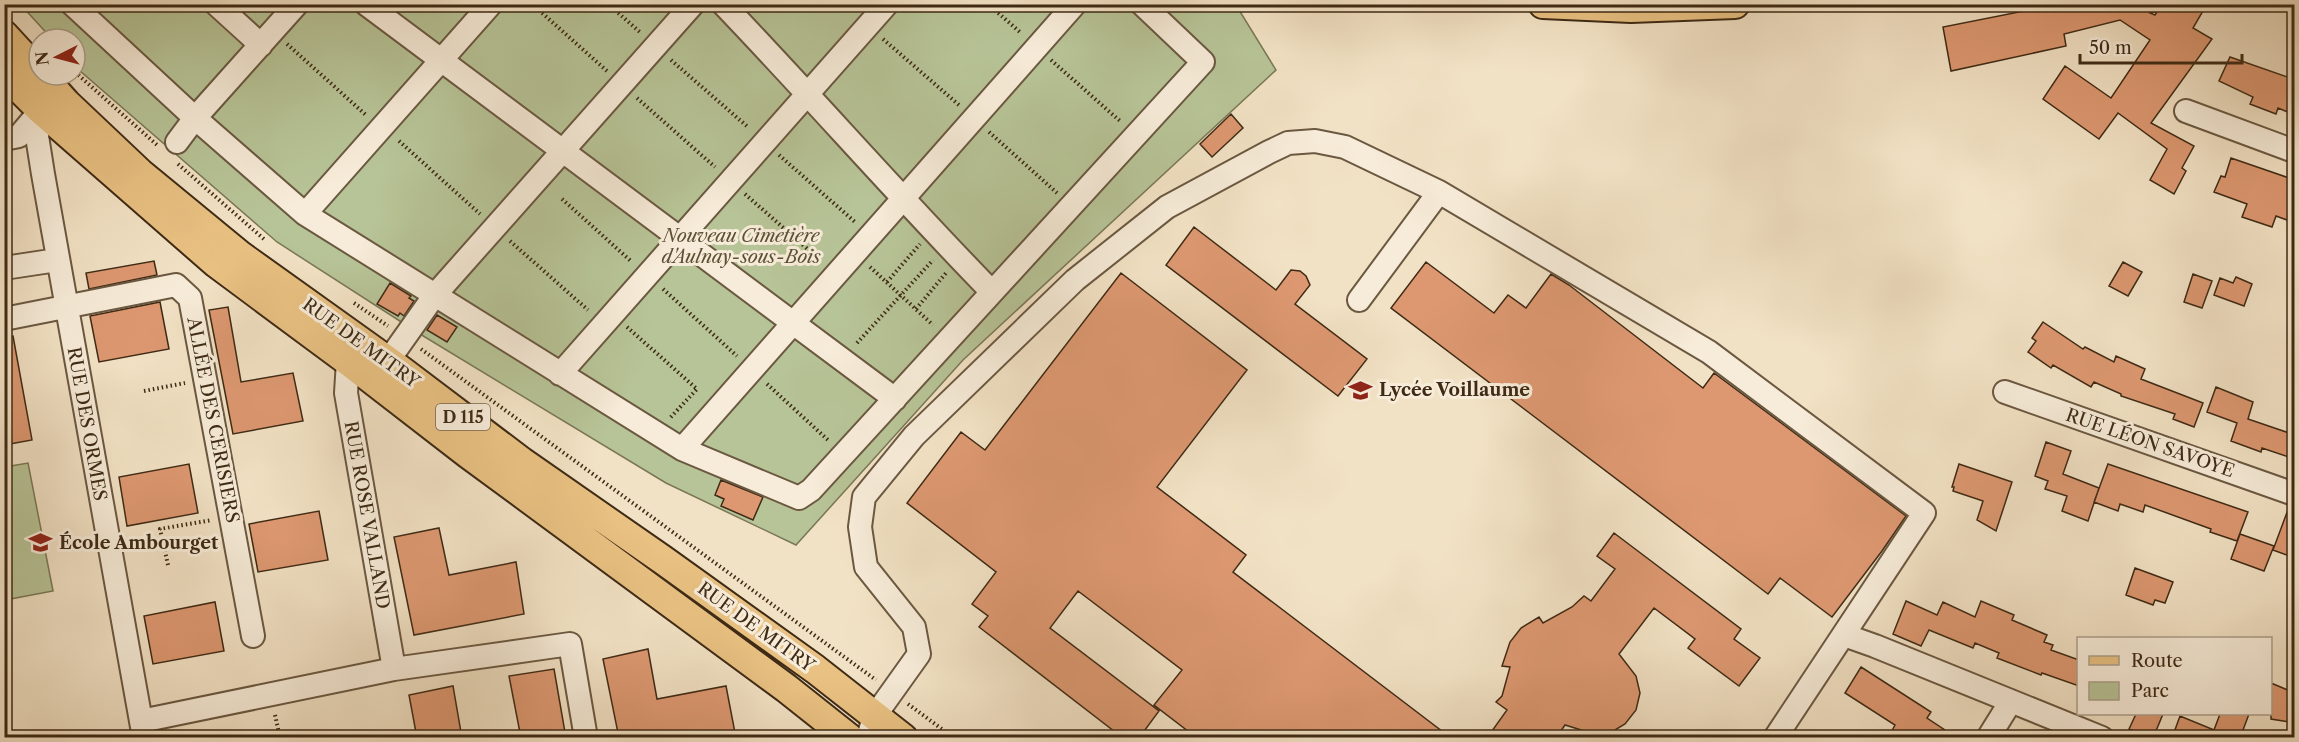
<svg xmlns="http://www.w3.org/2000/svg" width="2299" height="742" viewBox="0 0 2299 742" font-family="'Libre Caslon Text',serif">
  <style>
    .green { fill: #b7c497; stroke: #7a7756; stroke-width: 1.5 }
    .building { fill: #dd9871; stroke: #3e2a15; stroke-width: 1.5 }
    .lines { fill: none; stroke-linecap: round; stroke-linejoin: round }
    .minor-casing { stroke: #6b5841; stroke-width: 26 }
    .major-casing { stroke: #3e2a15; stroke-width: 32 }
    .path { stroke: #3e2a15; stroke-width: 4; stroke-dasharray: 1.5 3; stroke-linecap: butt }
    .minor { stroke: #f7ecd9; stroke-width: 22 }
    .major { stroke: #e9c182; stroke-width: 28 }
    .labels { text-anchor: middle; stroke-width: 6; stroke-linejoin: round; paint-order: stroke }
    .shield { fill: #f7ecd9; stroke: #766450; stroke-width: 1.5 }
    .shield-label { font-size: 16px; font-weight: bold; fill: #3e2a15 }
    .park-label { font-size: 18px; font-style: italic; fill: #5c5036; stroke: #f7ecd9 }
    .street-label { font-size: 18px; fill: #3e2a15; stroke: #f7ecd9 }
    .poi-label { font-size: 18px; font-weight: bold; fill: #3e2a15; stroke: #f7ecd9; text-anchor: start }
  </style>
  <rect width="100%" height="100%" fill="#f2e2c5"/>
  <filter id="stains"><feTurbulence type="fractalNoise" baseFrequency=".00333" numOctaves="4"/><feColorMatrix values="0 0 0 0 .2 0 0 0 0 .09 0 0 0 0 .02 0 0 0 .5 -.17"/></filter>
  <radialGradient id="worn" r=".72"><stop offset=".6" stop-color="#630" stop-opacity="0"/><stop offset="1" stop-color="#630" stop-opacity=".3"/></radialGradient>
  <!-- green -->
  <path class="green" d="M21,5H1236L1276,70L963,360L796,545L666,483L420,334L277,242L79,70L75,65V39H52Z
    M28,463L53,591L5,600V467Z"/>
  <!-- building -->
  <path class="building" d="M2038,4H2157L2158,11L2150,13L2155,15L2162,4H2207L2193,28L2212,39L2151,123L2194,146L2182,168L2186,171L2174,194L2150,180L2167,149L2118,113L2099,139L2043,99L2065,66L2111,98L2150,40L2120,20L2064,34L2066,46L1951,71L1943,27L2039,8Z
    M2230,57L2290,78L2288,82L2295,84V115L2278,108L2276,114L2250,104L2253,97L2219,81Z
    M1231,114L1243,128L1212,157L1200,144Z
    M2231,158L2295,180V223L2276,216L2272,227L2242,217L2247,204L2214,192L2221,176L2225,177Z
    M1194,227L1276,290L1291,270L1300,271L1306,276L1310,285L1295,304L1367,359L1338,396L1166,265Z
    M154,261L157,275L89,289L86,273Z
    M1426,262L1494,313L1508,295L1526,308L1551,274L1569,285L1703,388L1714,373L1906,516L1882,551L1832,617L1780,578L1768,594L1391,308Z
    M2123,262L2142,272L2128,296L2109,286Z
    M1121,273L1247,370L1157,487L1246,555L1233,572L1451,738H1197L1154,705L1182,670L1078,591L1050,628L1159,711L1139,738H1123L979,627L988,616L972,604L996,572L907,503L961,432L985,450Z
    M2193,274L2212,281L2202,308L2184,302Z
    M2236,277L2252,284L2244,306L2214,295L2220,278L2233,283Z
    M390,283L411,296L409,298L414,301L404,316L400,313L398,316L377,304Z
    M160,302L169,349L99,362L90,316Z
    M228,307L241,382L293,373L303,421L233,434L209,310Z
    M437,315L457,327L447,342L427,330Z
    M2043,322L2083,349L2085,347L2114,362L2116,356L2145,369L2141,379L2203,403L2194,427L2173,419L2175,414L2121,396V394L2094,382L2091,387L2053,365L2051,368L2028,352L2036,341L2032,338Z
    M13,336L32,440L4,445V337Z
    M2216,387L2253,402L2248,419L2295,435V459L2262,448L2261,452L2231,441L2237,423L2207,412Z
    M2046,442L2071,451L2063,474L2099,488L2088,521L2062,511L2067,496L2045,489L2048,481L2035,476Z
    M189,464L198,513L127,526L119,477Z
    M1959,464L2012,482L1996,531L1977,520L1983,501L1953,491L1954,487H1952Z
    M2108,464L2248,512L2237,541L2210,532L2211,529L2145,505L2143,512L2120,504L2118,511L2094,502Z
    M721,480L763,497L753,520L721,506L724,499L715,495Z
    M2289,507H2295V558L2273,550Z
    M319,511L328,560L258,572L249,524Z
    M439,528L449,575L516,562L524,614L414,635L394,537Z
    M1614,533L1741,629L1734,639L1760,658L1739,686L1688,648L1695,639L1654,608L1619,654L1636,676L1640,693L1636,710L1625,724L1610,733L1594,734L1565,725L1556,738H1487L1507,710L1496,702L1502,696L1510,667L1502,666L1510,642L1521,628L1539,617L1543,623L1572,607L1584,596L1591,601L1615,569L1597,556Z
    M2240,534L2274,546L2264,571L2231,559Z
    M2135,568L2173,582L2165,603L2155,600L2153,605L2126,595Z
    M1906,601L1937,615L1943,602L1975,617L1981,601L2014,615L2012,620L2047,635L2044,642L2053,645L2051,650L2079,660V686L2042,673L2041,675L1997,658L1999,653L1975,643L1973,648L1929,630L1921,646L1893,634Z
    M215,602L224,651L153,664L144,616Z
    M648,649L657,699L726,686L736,738H619L603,659Z
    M1861,667L1931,712L1927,718L1957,738H1888L1895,725L1845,693Z
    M554,669L566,738H521L509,676Z
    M2271,683L2295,693V723L2271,719Z
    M453,686L462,738H417L409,695Z
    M2136,714H2163L2153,738L2129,729Z
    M2220,714H2249L2240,738H2172L2180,716L2214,730Z"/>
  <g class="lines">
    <defs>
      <path id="minor" d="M72,4L195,118L305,214L682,449L799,498L811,490L1203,62L1142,4
        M216,4L261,45
        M366,4L895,399
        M723,4C814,99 900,198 992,292
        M41,110L37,136L43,174L144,738
        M2186,111L2294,151
        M4,139L19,136L41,110
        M177,142L195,118L297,4
        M305,214L491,4
        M4,268L57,260
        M1359,300L1439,192L1709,352L1924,513L1775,738
        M4,319L176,285L190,298L253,636
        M348,361L346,393L394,669
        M388,361L434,296L693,4
        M560,374L887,4
        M2005,392L2294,494
        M682,449L1075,4
        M1844,635L1875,646L2102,738
        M141,721L394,669L570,644L586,738
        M868,738L874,717L919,654L914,627L866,567L860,527L864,497L914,436L1075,280L1167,207L1269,152L1288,143L1315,141L1345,147L1439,192
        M1988,738L2011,701"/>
      <path id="major" d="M1543,4L1631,8L1735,4
        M4,35L39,73
        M4,73L41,110L216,263L348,361L467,453L786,688L849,738
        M41,75L66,103L140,173L241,256L399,369L522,462L663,560L815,669L903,738"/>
    </defs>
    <!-- minor casing -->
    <use href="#minor" class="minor-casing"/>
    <!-- major casing -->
    <use href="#major" class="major-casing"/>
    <!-- path -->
    <path class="path" d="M5,4L12,12
      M532,4L607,71
      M608,4L641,33
      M844,4L853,12
      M988,4L1021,33
      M883,39L959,105
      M287,44L366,115
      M671,60L749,128
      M1051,60L1120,121
      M75,72L157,145
      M637,98L715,167
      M989,132L1057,193
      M399,141L480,214
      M779,155L855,222
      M178,164L265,240
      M745,194L820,260
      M562,199L632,262
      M510,241L588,310
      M870,267L933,325
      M887,282L920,244
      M663,289L737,356
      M354,303L388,326
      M916,309L946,273
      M627,327L697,389L670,418
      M857,343L933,260
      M421,349L876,680
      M767,384L828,440
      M144,391L185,383
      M168,565L160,529L212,520
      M908,704L954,738
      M275,715L280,738"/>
    <!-- minor -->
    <use href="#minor" class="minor"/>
    <!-- major -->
    <use href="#major" class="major"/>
  </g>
  <!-- icons -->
  <defs>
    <symbol id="school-bare" viewBox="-9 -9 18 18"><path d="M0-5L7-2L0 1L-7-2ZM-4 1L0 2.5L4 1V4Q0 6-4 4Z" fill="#8f2418" stroke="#f7ecd9" stroke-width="2.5" paint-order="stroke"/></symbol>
  </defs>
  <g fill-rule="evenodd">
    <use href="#school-bare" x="1344" y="374" width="33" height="33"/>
    <use href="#school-bare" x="24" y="526" width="33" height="33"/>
  </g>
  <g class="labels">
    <!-- shield labels -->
    <rect class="shield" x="436" y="404" width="54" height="26" rx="4.5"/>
    <g class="shield-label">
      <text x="463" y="423">D 115</text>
    </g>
    <!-- park labels -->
    <g class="park-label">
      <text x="741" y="242">Nouveau Cimetière<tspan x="741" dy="21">d'Aulnay-sous-Bois</tspan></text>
    </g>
    <!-- street labels -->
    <g class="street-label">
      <text transform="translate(361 343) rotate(36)" y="6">RUE DE MITRY</text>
      <text transform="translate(213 420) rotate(79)" y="6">ALLÉE DES CERISIERS</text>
      <text transform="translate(87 424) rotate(80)" y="6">RUE DES ORMES</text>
      <text transform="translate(2150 443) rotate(19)" y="6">RUE LÉON SAVOYE</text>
      <text transform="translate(367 515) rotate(80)" y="6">RUE ROSE VALLAND</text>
      <text transform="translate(756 627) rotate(36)" y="6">RUE DE MITRY</text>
    </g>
    <!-- poi labels -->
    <g class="poi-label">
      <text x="1379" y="396">Lycée Voillaume</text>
      <text x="59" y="549">École Ambourget</text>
    </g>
  </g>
  <!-- margin -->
  <rect width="2299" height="742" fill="none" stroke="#f2e2c5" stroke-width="24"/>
  <rect x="6" y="6" width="2287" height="730" fill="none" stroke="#3e2a15" stroke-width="3"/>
  <rect x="12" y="12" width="2275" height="718" fill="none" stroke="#3e2a15" stroke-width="1.5"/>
  <!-- legend -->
  <rect x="2077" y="637" width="195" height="78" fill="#f7ecd9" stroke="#ad9e8b" stroke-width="1.5"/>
  <rect x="2089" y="656" width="30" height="9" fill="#e9c182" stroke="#ad9e8b" stroke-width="1.5"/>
  <text x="2131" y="667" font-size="18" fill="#3e2a15">Route</text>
  <rect x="2089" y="682" width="30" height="18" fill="#b7c497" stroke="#ad9e8b" stroke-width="1.5"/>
  <text x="2131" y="697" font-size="18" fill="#3e2a15">Parc</text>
  <!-- north arrow -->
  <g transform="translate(57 57) rotate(264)"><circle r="28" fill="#f7ecd9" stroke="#ad9e8b" stroke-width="1.5"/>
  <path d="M0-4.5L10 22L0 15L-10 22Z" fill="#8f2418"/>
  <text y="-9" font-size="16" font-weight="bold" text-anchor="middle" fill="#3e2a15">N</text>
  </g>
  <!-- scale -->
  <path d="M2080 54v9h162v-9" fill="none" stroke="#3e2a15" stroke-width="3"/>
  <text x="2089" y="54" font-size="18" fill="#3e2a15" stroke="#f7ecd9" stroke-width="4.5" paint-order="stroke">50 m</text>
  <rect width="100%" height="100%" filter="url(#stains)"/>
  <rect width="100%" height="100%" fill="url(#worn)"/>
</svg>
